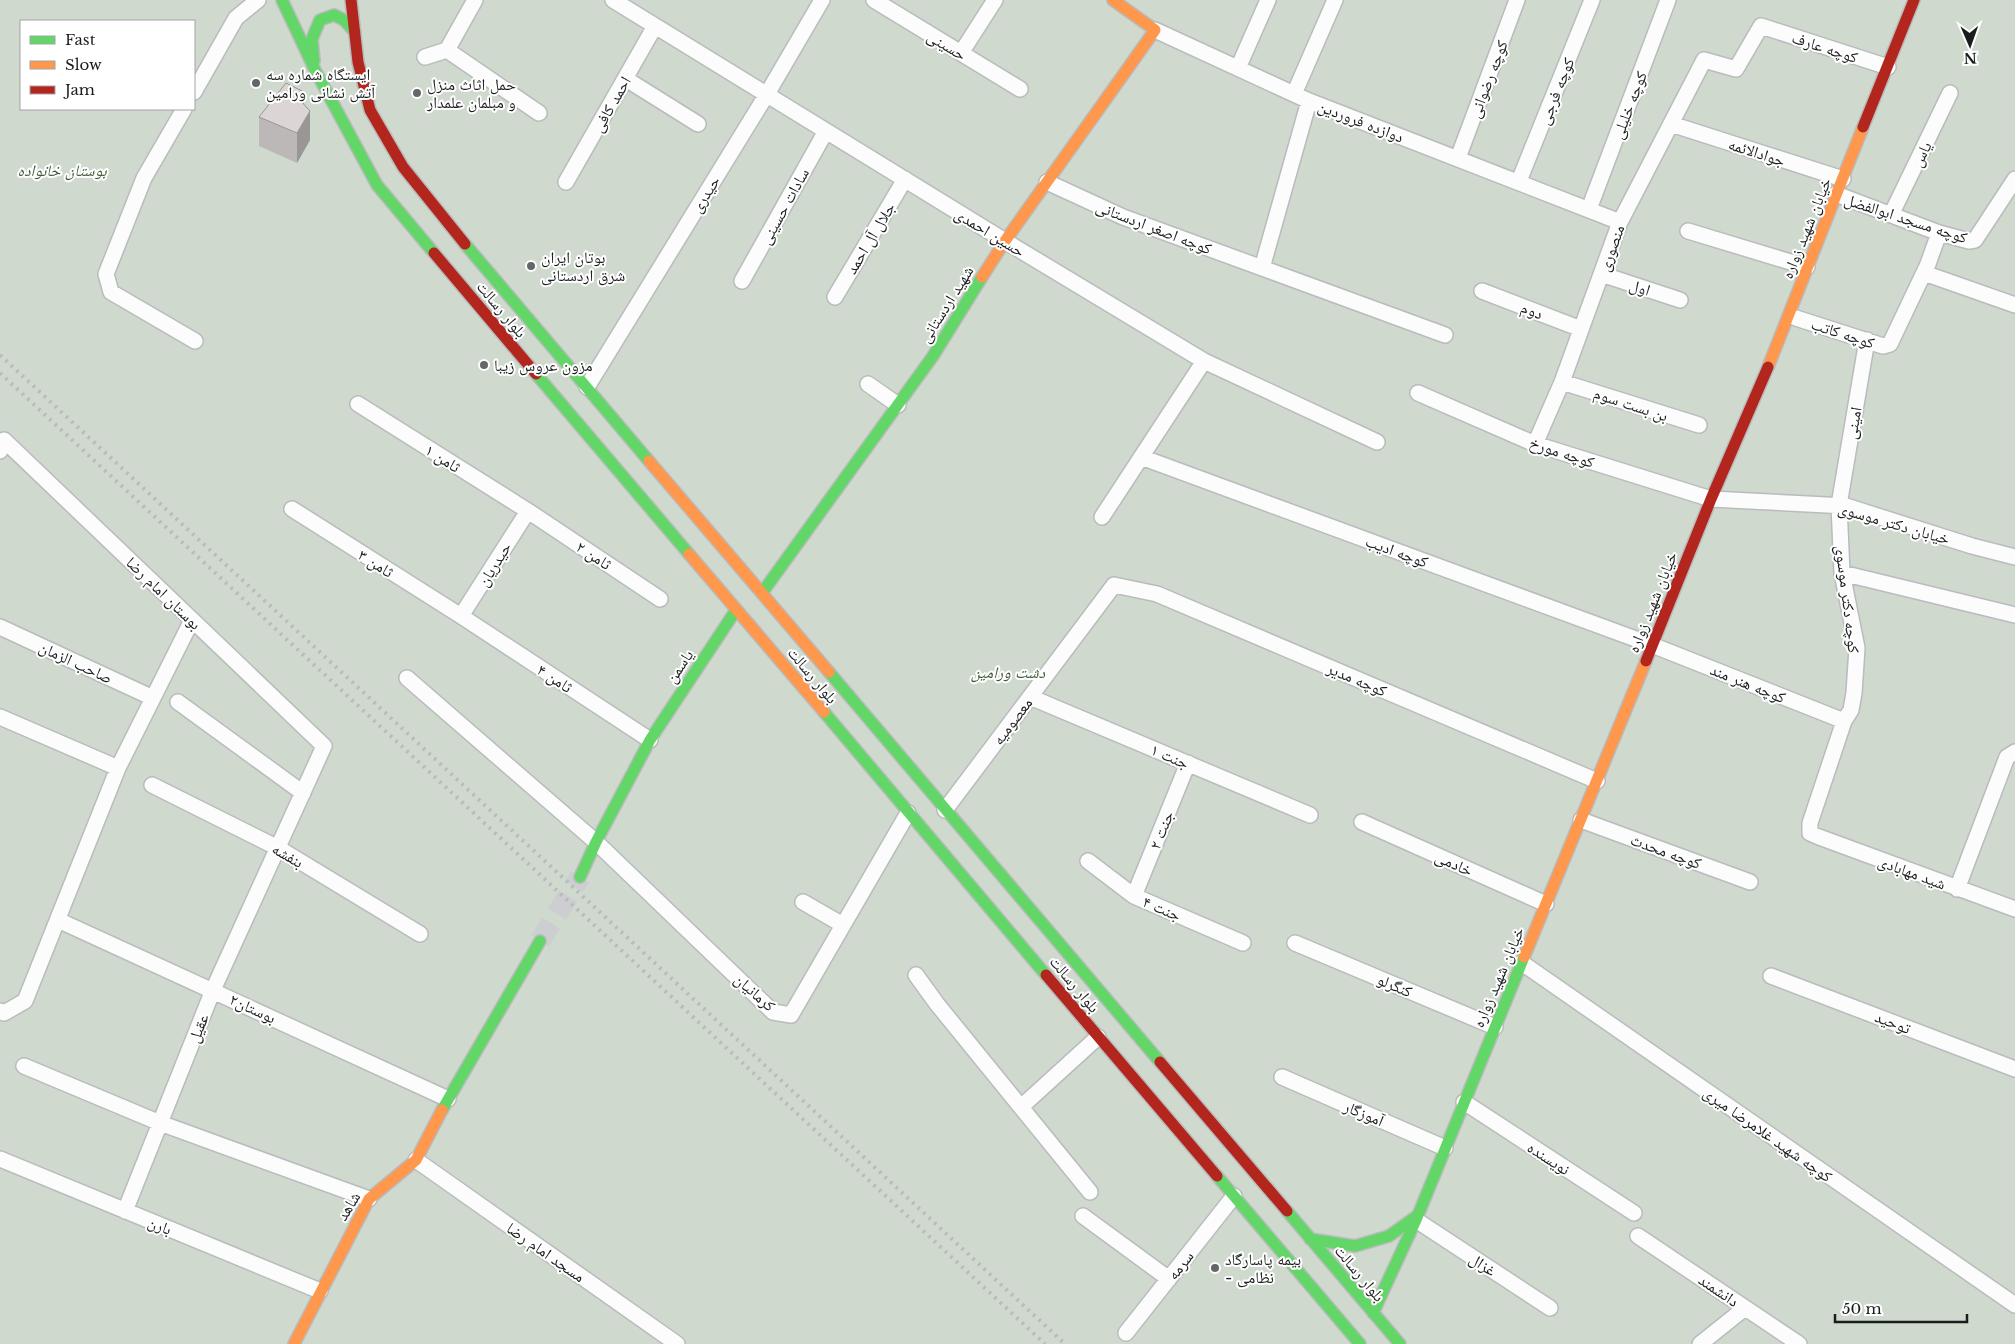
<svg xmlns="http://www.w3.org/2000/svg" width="2015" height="1344" viewBox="0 0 2015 1344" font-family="'Libre Baskerville','Noto Naskh Arabic',serif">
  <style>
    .green { fill: #cfd9cd; fill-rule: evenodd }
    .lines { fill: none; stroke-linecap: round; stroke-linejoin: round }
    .secondary-tunnel { stroke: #cdced1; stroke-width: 21; stroke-dasharray: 21 11; stroke-linecap: butt }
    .street-casing { stroke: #b9bbbd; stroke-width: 18 }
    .fast-casing { stroke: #b9bbbd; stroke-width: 14 }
    .slow-casing { stroke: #b9bbbd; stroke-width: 14 }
    .jam-casing { stroke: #b9bbbd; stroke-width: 14 }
    .street { stroke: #fcfcfd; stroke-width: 15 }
    .fast { stroke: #63d668; stroke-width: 11 }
    .slow { stroke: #ff974d; stroke-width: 11 }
    .jam { stroke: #b3261e; stroke-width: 11 }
    .rail { stroke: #bbb; stroke-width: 4; stroke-dasharray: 2.5 5; stroke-linecap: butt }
    .wall { fill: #bcb8b7 }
    .shaded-wall { fill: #999695 }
    .building { fill: #dbd6d5; stroke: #999695 }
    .poi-dot { fill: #646668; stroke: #fff; stroke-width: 2 }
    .labels { text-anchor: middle; stroke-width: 4; stroke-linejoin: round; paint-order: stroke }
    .street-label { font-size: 16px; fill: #1b1c1e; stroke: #fff }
    .poi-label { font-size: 16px; fill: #1b1c1e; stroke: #fff; text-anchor: start }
    .park-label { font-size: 16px; font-style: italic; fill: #435c33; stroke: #fff }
  </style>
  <rect width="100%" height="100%" fill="#eceef1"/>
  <!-- green -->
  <path class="green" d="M0,0H2015V1344H0ZM21,21H194V109H21Z"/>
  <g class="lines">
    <!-- secondary-tunnel -->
    <path class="secondary-tunnel" d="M540,941L580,877"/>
    <defs>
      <path id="street" d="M613,0L1005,241L1204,361L1377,442
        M874,0L1020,89
        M1155,30L1309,101L1620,222
        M447,50L475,0
        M961,53L995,0
        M425,57L447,50L539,113
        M1238,68L1268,0
        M626,79L698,124
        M194,92L236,18L258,0
        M1294,94L1335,0
        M184,109L144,178L106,274L111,292L195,341
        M1671,124L1843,179
        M1458,158L1517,0
        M1519,181L1592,0
        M566,182L655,26
        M1047,182L1123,217L1445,335
        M1836,194L1939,233L1969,241L1975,240L2015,179
        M1589,209L1668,0
        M1891,215L1950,93
        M1688,231L1807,267
        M1262,268L1309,101
        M1924,273L2015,305
        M1601,274L1680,300
        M742,281L826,131
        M1482,291L1581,329
        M835,297L905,179
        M1796,318L1883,346L1890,344L1928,264L1939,233
        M1867,340L1839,505L1842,573L1857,648L1854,693L1851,710L1844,721L1810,823V833L1819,837L2015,909
        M1562,382L1699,425
        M868,384L898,405
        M587,387L767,94L822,0
        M1418,393L1535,444L1711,499L1846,506L1972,546L2015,557
        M358,404L528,511L660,599
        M1535,444L1562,382L1620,222L1704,60L1736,69L1761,26L1888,67
        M0,451L4,440L324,746L213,990L125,1211
        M1141,457L1652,645L1844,721
        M292,509L461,616L650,740
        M1102,517L1204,361
        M1842,573L2015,615
        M461,616L528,511
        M0,627L153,698
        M407,678L596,842L773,1012L791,1015L908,813
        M1030,697L1310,815
        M178,702L303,793
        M0,717L118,768
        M152,785L278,848L420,934
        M945,810L1114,585L1157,594L1597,781
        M1581,820L1750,882
        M1362,822L1546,904
        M1088,861L1134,896L1243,943
        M1957,889L2007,757L2015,752
        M1134,896L1188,763
        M803,902L843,925
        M58,920L448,1099
        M1295,943L1495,1027
        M1522,963L2015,1305
        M916,975L937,1004L1090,1192
        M1771,976L2015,1069
        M0,1011L4,1013L25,1001L118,768L192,620
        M24,1066L160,1123L369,1199
        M1282,1077L1445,1148
        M1464,1102L1634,1213
        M1021,1107L1098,1037
        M0,1159L320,1291
        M416,1160L677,1344
        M1083,1216L1169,1279
        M1416,1220L1550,1308
        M1638,1236L1799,1344
        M1126,1333L1234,1196
        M1700,1344L1745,1308"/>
      <path id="fast" d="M282,0L315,70L377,185L434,253
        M314,61L312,39L320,20L334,15L344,20L355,32
        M465,244L649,461
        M536,374L689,554
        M762,593L933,356L982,277
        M829,672L1160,1062
        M824,712L1046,975
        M580,877L596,842L650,740L736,610
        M442,1110L540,941
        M1217,1176L1360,1344
        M1287,1211L1400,1344
        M1310,1239L1355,1246L1389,1236L1417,1216
        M1373,1313L1416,1220L1524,957"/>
      <path id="slow" d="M982,277L1005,241L1155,30L1113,0
        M1768,367L1863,127
        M649,461L829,672
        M689,554L824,712
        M1524,957L1646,661
        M294,1344L369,1199L416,1160L442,1110"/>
      <path id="jam" d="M351,0L358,62L370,110L403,167L465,244
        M1863,127L1914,0
        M434,253L536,374
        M1646,661L1711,499L1768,367
        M1046,975L1217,1176
        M1160,1062L1287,1211"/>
    </defs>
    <!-- street casing -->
    <use href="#street" class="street-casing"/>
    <!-- fast casing -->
    <use href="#fast" class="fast-casing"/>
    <!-- slow casing -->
    <use href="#slow" class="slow-casing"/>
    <!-- jam casing -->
    <use href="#jam" class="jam-casing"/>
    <!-- street -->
    <use href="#street" class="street"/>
    <!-- fast -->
    <use href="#fast" class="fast"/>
    <!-- slow -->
    <use href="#slow" class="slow"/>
    <!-- jam -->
    <use href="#jam" class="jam"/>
    <!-- rail -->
    <path class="rail" d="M0,355L1065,1344
      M0,373L1045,1344"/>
  </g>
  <!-- wall -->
  <path class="wall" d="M304,104L310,140L297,163L259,146V117Z"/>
  <!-- shaded-wall -->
  <path class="shaded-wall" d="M304,92V121L298,98Z
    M310,111V140L297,163V133Z"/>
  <!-- building -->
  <path class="building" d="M286,83L304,92L298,98L310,111L297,133L259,117Z"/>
  <!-- markers -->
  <g class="poi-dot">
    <circle cx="256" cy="83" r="5"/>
    <circle cx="417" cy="93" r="5"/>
    <circle cx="531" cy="266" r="5"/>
    <circle cx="484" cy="365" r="5"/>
    <circle cx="1215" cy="1268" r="5"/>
  </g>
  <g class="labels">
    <!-- street labels -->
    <g class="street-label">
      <text transform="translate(947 45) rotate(31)" y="6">حسینی</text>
      <text transform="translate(1825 47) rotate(18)" y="6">کوچه عارف</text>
      <text transform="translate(1488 79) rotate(-69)" y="6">کوچه رضوانی</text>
      <text transform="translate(1556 91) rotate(-68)" y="6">کوچه فرجی</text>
      <text transform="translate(611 104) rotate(-60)" y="6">احمد کافی</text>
      <text transform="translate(1629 105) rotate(-69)" y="6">کوچه خلیلی</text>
      <text transform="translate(1361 121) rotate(21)" y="6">دوازده فروردین</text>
      <text transform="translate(1757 152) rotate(18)" y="6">جوادالائمه</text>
      <text transform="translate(1921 154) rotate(-64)" y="6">یاس</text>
      <text transform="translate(705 194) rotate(-58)" y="6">حیدری</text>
      <text transform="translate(784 206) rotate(-61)" y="6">سادات حسینی</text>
      <text transform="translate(1906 218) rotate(18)" y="6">کوچه مسجد ابوالفضل</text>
      <text transform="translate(1154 227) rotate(21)" y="6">کوچه اصغر اردستانی</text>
      <text transform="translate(1806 228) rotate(-68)" y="6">خیابان شهید زواره</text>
      <text transform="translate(990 232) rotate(31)" y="6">حسین احمدی</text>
      <text transform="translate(870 238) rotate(-59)" y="6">جلال آل احمد</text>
      <text transform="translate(1611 248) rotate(-70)" y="6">منصوری</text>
      <text transform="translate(1640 287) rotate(18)" y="6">اول</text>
      <text transform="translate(946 304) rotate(-58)" y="6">شهید اردستانی</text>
      <text transform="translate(502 309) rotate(50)" y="6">بلوار رسالت</text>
      <text transform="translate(1532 310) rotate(21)" y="6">دوم</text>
      <text transform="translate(1843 333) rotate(18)" y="6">کوچه کاتب</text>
      <text transform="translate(1631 404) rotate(18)" y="6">بن بست سوم</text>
      <text transform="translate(1853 423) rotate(-80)" y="6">امینی</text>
      <text transform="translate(1562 452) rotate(18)" y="6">کوچه مورخ</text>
      <text transform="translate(443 458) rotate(32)" y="6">ثامن ۱</text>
      <text transform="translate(1894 523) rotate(16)" y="6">خیابان دکتر موسوی</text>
      <text transform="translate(1397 551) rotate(20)" y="6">کوچه ادیب</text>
      <text transform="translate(594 555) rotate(33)" y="6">ثامن ۲</text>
      <text transform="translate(376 563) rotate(32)" y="6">ثامن ۳</text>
      <text transform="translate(494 564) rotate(-58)" y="6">حیدریان</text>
      <text transform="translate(164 593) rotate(44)" y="6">بوستان امام رضا</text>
      <text transform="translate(1848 599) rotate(83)" y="6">کوچه دکتر موسوی</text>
      <text transform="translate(1652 602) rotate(-68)" y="6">خیابان شهید زواره</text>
      <text transform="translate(76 662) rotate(25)" y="6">صاحب الزمان</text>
      <text transform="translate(679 666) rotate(-56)" y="6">یاسمن</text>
      <text transform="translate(813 675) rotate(50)" y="6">بلوار رسالت</text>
      <text transform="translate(555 678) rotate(33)" y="6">ثامن ۴</text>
      <text transform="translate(1357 679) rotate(23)" y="6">کوچه مدیر</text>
      <text transform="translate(1748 683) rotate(22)" y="6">کوچه هنر مند</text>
      <text transform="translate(1012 721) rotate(-53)" y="6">معصومیه</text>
      <text transform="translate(1170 756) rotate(23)" y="6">جنت ۱</text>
      <text transform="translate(1161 830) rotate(-68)" y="6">جنت ۲</text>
      <text transform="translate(1666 851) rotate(20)" y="6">کوچه محدث</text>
      <text transform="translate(288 855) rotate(30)" y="6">بنفشه</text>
      <text transform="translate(1454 863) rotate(24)" y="6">خادمی</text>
      <text transform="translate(1912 872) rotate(20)" y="6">شید مهابادی</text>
      <text transform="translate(1162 908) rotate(23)" y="6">جنت ۴</text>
      <text transform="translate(1498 977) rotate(-67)" y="6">خیابان شهید زواره</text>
      <text transform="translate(1075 984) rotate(50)" y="6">بلوار رسالت</text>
      <text transform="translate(1395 985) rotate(23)" y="6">کنگرلو</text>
      <text transform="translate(755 992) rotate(41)" y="6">کرمانیان</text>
      <text transform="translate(253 1008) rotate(25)" y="6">بوستان۲</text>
      <text transform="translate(1893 1022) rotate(21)" y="6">توحید</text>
      <text transform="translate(198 1028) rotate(-68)" y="6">عقیل</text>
      <text transform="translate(1364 1113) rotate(23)" y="6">آموزگار</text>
      <text transform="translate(1768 1134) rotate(35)" y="6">کوچه شهید غلامرضا میری</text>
      <text transform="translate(1549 1158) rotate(33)" y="6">نویسنده</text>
      <text transform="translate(348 1206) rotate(-59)" y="6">شاهد</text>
      <text transform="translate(160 1225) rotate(22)" y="6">بارن</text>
      <text transform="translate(546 1252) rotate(35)" y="6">مسجد امام رضا</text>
      <text transform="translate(1483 1264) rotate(33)" y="6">غزال</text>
      <text transform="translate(1180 1265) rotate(-52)" y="6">سرمه</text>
      <text transform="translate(1360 1273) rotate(50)" y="6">بلوار رسالت</text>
      <text transform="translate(1719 1290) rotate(34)" y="6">دانشمند</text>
    </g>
    <!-- poi labels -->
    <g class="poi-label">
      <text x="266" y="80">ایستگاه شماره سه<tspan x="266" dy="18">آتش نشانی ورامین</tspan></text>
      <text x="427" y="90">حمل اثاث منزل<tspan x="427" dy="18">و مبلمان علمدار</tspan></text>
      <text x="541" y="263">بوتان ایران<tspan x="541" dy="18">شرق اردستانی</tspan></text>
      <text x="494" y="371">مزون عروس زیبا</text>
      <text x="1225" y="1265">بیمه پاسارگاد<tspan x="1225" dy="18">- نظامی</tspan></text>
    </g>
    <!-- park labels -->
    <g class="park-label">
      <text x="62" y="176">بوستان خانواده</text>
      <text x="1008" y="678">دشت ورامین</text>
    </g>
  </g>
  <!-- legend -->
  <rect x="20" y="20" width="175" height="90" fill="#ffffff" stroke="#a4a4a5"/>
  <rect x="30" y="36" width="25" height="8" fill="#63d668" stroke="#a4a4a5"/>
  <text x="65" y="45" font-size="15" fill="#1b1c1e">Fast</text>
  <rect x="30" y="61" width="25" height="8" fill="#ff974d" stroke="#a4a4a5"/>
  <text x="65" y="70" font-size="15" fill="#1b1c1e">Slow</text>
  <rect x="30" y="86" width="25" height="8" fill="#b3261e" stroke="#a4a4a5"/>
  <text x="65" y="95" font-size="15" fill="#1b1c1e">Jam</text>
  <!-- north arrow -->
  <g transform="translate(1970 45) rotate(178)" stroke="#ffffff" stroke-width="4" paint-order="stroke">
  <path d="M0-4L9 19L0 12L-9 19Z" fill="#1b1c1e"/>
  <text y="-8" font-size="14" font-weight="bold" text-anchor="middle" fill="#1b1c1e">N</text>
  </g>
  <!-- scale -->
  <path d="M1835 1314v8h132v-8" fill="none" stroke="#1b1c1e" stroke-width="2.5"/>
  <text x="1842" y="1314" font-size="15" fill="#1b1c1e" stroke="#ffffff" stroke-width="4" paint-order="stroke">50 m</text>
</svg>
